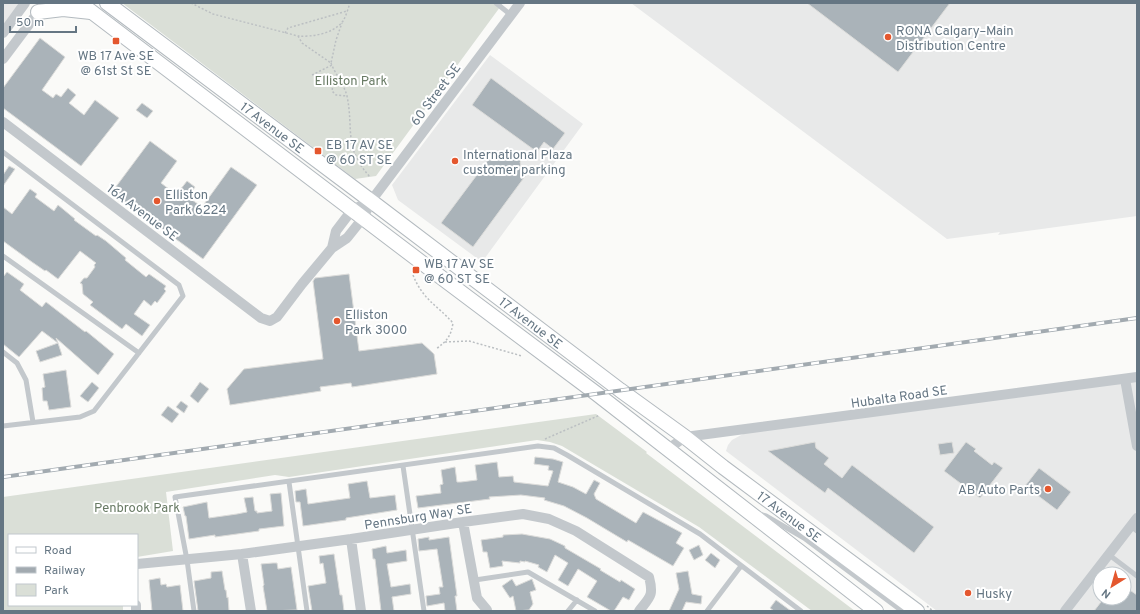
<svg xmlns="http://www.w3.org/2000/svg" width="1140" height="614" viewBox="0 0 1140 614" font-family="Overpass,sans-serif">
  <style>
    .built { fill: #e8e9e9; fill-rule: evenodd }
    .green { fill: #dadfd7 }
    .building { fill: #aab3b9; stroke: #dcdcda }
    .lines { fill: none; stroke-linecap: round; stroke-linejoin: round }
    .secondary-casing { stroke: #b3babf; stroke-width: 16 }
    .path { stroke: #bbbfc2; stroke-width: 1.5; stroke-dasharray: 2 2; stroke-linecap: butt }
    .service { stroke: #c3c8cc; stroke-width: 5 }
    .minor { stroke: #c3c8cc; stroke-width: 10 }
    .secondary { stroke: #fff; stroke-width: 14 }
    .rail-casing { stroke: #a2aab0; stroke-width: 4 }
    .rail { stroke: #fff; stroke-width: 2.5; stroke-dasharray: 8; stroke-linecap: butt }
    .poi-dot { fill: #e4572e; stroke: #fff; stroke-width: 1.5 }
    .labels { text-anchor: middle; stroke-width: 4; stroke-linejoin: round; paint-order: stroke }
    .poi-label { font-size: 13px; fill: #657683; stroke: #fff; text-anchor: start }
    .park-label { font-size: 13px; fill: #687a64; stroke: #fff }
    .street-label { font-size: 13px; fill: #657683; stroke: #fff }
  </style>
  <rect width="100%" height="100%" fill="#fafaf8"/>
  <!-- built -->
  <path class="built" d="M3,3H17L18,5L3,25Z
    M631,3H1137V216L998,235L1000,232L947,239Z
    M490,55L583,124L482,262L398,200L392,185Z
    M1137,377V611H1059L1057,610L1056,611H937L726,451L728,445L732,440L754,428ZM1100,574H1124V598H1100Z"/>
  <!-- green -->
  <path class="green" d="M122,3H503L376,176L355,179Z
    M596,414L647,452L646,453L855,611H812L699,527L562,446L550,442L537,440L289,477L275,475L166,492L173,551L137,557V535H9V605H123V611H3V497Z"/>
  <!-- building -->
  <path class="building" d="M807,3H950L898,72Z
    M40,38L65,57L42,90L53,98L56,94L61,97L68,88L76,95L69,103L84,115L95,100L119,118L81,166L3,108V88Z
    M491,78L565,133L553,149L544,142L537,152L472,105Z
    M142,103L153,111L147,118L136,110Z
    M150,141L177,161L161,183L174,193L177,189L180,190L187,181L195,187L188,197L202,207L231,167L257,185L203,259L112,192Z
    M494,152L500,156L510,155L512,152L522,160L520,162L522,171L526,175L473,247L441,223Z
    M9,166L15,169L3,186V175Z
    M30,189L37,194L35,197L54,211L58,205L75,219L74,220L96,236L97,235L106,241L126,258L125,260L146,277L149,274L166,286L164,289L166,291L157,303L155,301L151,306L144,300L134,314L150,325L142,336L126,324L122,329L90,305L93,302L83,294L82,284L80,283L84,278H87L95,267L94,265L96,263L80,251L58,279L46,270L45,271L32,262L3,241V207L12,214Z
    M7,272L24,284L20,290L42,307L46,302L85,332L86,331L114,354L98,375L56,338L58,343L42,331L19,357L3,344V277Z
    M349,274L359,351L422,343L434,354L437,374L352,387L351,383L320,387L321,391L230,405L227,389L244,369L323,359L313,281L315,278Z
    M58,343L62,355L40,362L36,351Z
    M66,370L71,407L49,410L47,401H43L42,388L45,387L43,374Z
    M92,382L99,388L88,402L80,396Z
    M200,382L209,389L198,403L190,396Z
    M181,401L188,406L184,413L176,407Z
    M168,406L179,414L172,423L161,415Z
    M815,442L816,448L829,458L824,464L842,478L852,465L934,527L914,553L828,488L825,493L768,451Z
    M952,442L954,453L940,455L938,444Z
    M966,442L976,449L974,451L992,465L994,462L1003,468L980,498L944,471Z
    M535,457L553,459L563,462L558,482L573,487L586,494L594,480L600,483L594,494L596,499L636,523L643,512L682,533L676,543L684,548L673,566L628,540L627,542L587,518L564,506L544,500L545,498L521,495L489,497L490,499L418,508L416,496L441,493L440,485L443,484L441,470L455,467L457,482H461L477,480L475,465L497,462L499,477L513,476L514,482L548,486L553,471L548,470L549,466L534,464Z
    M1039,468L1071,492L1057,510L1025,486Z
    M367,481L370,498L395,495L397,510L346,518V520L303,526L300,502H296L295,491L306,489L308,504L350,498L348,484Z
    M281,493L284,526L259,529V531L215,537V535L189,539L186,516H185L183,507L207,502L209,518L237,514L247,512L244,498L253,497L255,511H257V513L272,511L270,494Z
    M522,534L550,539L565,546V548L601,569L600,570L620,582L621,580L635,589L629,600L623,597L614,611H611L587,597L597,581L578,569L568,586L558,580L568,563L555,555L547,572L538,567L539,565L525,561V562L520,561V563L502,561L503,566L490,568L487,552H483L481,540L503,537V535Z
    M429,537V540L449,537L457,596H455L457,611H445L444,603L427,606L426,596L440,594L439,587H443L437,549L419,551L418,539Z
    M699,545L703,555L694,560L689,550Z
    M386,546L387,553L406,550L407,561L387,564L391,587L410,584L411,594L392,597L394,611H381L375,559H373L372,549Z
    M711,553L720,560L715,568L705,560Z
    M334,554L340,595H342L344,611H312L308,586L326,583L323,563L320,564L319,556Z
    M273,563H277L278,569L291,567L297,610L267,611L263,586L264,585L261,564Z
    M222,571L225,590H226L227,598L228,597L229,611H198L194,581L211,578V572Z
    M688,571L692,594L702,596L701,604L686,602L682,611H669L679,589L676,573Z
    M160,578L161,585L166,584L167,587L180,585L183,611H152L149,580Z
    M512,579L516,586L532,579L536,590L530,592L533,604L529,610L516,611L513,596L510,598L502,586Z
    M1124,586L1137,595V611H1094L1104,598H1124Z
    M776,600L791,611H774L770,608Z"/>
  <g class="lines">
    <defs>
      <g id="secondary">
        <path d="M80,3L438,275L597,394L876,611"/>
        <path id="s1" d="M107,3L371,201L620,390L685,437L723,467L917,611"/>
        <path d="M38,12L63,9L91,12"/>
      </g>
    </defs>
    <!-- secondary casing -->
    <use href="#secondary" class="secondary-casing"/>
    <!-- path -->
    <path class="path" d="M191,3L213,14L298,36C311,37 334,34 343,21C346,16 348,9 350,3
      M285,33L288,28L347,11
      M298,36L302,43L331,63L336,40L342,23
      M331,63C335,74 344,84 347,96C354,130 343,147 370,177
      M312,75L332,65
      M337,77L333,84L332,91L336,95L347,96
      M413,275C423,300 436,304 453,323C451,336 447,341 436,349
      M445,342L469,341L522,356
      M545,439L600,415
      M927,606L933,611"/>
    <!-- service -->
    <path class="service" d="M496,3L511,15
      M3,152L179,285L183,296L94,411L80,417L3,426
      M3,256L139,353
      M3,352L17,363L26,380L33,422
      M403,466L424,611
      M289,482L307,611
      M759,514L766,516L804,538L902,611
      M1131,526L1137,531
      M1108,554L1137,576
      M475,580L528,572L595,611
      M194,611L187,560L175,497L538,446L554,448L567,455L700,534L801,611
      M568,611L577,600
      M707,611L741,566"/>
    <!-- minor -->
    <path class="minor" d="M3,33L25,3
      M3,59L45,3
      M3,122L261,318L270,321L277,317L302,284L332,248L347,238L363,218L371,201L520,3
      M332,248L336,231L352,210L371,201
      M1125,379L1137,446
      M668,449L685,437L1137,377
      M463,522L477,598L487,610
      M351,539L361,611
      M242,554L251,611
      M137,564L242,554L351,539L463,522L523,514L549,519L576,531L649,577C654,596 650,597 639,611
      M136,605V611
      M1065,611L1137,518"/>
    <!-- secondary -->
    <use href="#secondary" class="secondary"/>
    <defs>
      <path id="rail" d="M3,477L1137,318"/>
    </defs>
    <!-- rail casing -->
    <use href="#rail" class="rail-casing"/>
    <!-- rail -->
    <use href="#rail" class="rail"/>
  </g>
  <!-- markers -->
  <g class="poi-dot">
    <circle cx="888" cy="37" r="4"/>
    <rect x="112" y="37" width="8" height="8" rx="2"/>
    <rect x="314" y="147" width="8" height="8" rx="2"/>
    <circle cx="455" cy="161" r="4"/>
    <circle cx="157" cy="201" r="4"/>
    <rect x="412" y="266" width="8" height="8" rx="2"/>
    <circle cx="337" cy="321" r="4"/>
    <circle cx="1048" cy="489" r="4"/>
    <circle cx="968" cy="593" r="4"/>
  </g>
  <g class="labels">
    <!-- poi labels -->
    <g class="poi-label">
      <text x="896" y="35">RONA Calgary–Main<tspan x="896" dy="15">Distribution Centre</tspan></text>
      <text x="116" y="60" text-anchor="middle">WB 17 Ave SE<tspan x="116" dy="15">@ 61st St SE</tspan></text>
      <text x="326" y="149">EB 17 AV SE<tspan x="326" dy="15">@ 60 ST SE</tspan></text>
      <text x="463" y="159">International Plaza<tspan x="463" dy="15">customer parking</tspan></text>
      <text x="165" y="199">Elliston<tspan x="165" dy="15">Park 6224</tspan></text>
      <text x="424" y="268">WB 17 AV SE<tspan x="424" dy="15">@ 60 ST SE</tspan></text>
      <text x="345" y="319">Elliston<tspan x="345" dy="15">Park 3000</tspan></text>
      <text x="1040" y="494" text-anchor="end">AB Auto Parts</text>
      <text x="976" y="598">Husky</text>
    </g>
    <!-- park labels -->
    <g class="park-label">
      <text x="351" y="85">Elliston Park</text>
      <text x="137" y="512">Penbrook Park</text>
    </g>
    <!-- street labels -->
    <g class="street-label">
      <text transform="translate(435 94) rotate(-53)" y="5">60 Street SE</text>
      <text dy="5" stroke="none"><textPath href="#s1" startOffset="207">17 Avenue SE</textPath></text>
      <text transform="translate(143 212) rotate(37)" y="5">16A Avenue SE</text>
      <text dy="5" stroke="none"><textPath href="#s1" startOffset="531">17 Avenue SE</textPath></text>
      <text transform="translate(899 396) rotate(-8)" y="5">Hubalta Road SE</text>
      <text transform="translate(418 516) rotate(-9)" y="5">Pennsburg Way SE</text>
      <text dy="5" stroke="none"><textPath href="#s1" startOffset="854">17 Avenue SE</textPath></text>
    </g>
  </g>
  <!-- border -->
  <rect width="1140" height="614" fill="none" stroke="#657683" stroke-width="8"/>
  <!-- legend -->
  <rect x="8" y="534" width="130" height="72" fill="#ffffff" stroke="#c1c8cd"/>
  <rect x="16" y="547" width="20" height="6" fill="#ffffff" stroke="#c1c8cd"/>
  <text x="44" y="554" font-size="12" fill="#657683">Road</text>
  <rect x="16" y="567" width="20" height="6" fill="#a2aab0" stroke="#c1c8cd"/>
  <text x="44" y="574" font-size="12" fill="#657683">Railway</text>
  <rect x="16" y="584" width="20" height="12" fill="#dadfd7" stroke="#c1c8cd"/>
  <text x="44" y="594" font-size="12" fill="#657683">Park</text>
  <!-- north arrow -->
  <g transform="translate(1112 586) rotate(217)"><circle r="19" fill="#ffffff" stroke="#c1c8cd"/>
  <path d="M0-3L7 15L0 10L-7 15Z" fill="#e4572e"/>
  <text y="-6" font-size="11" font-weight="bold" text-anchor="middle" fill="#657683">N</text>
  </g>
  <!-- scale -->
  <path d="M10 26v6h66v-6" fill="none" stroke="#657683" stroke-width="2"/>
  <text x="16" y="26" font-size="12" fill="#657683" stroke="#ffffff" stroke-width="3" paint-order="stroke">50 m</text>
</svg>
